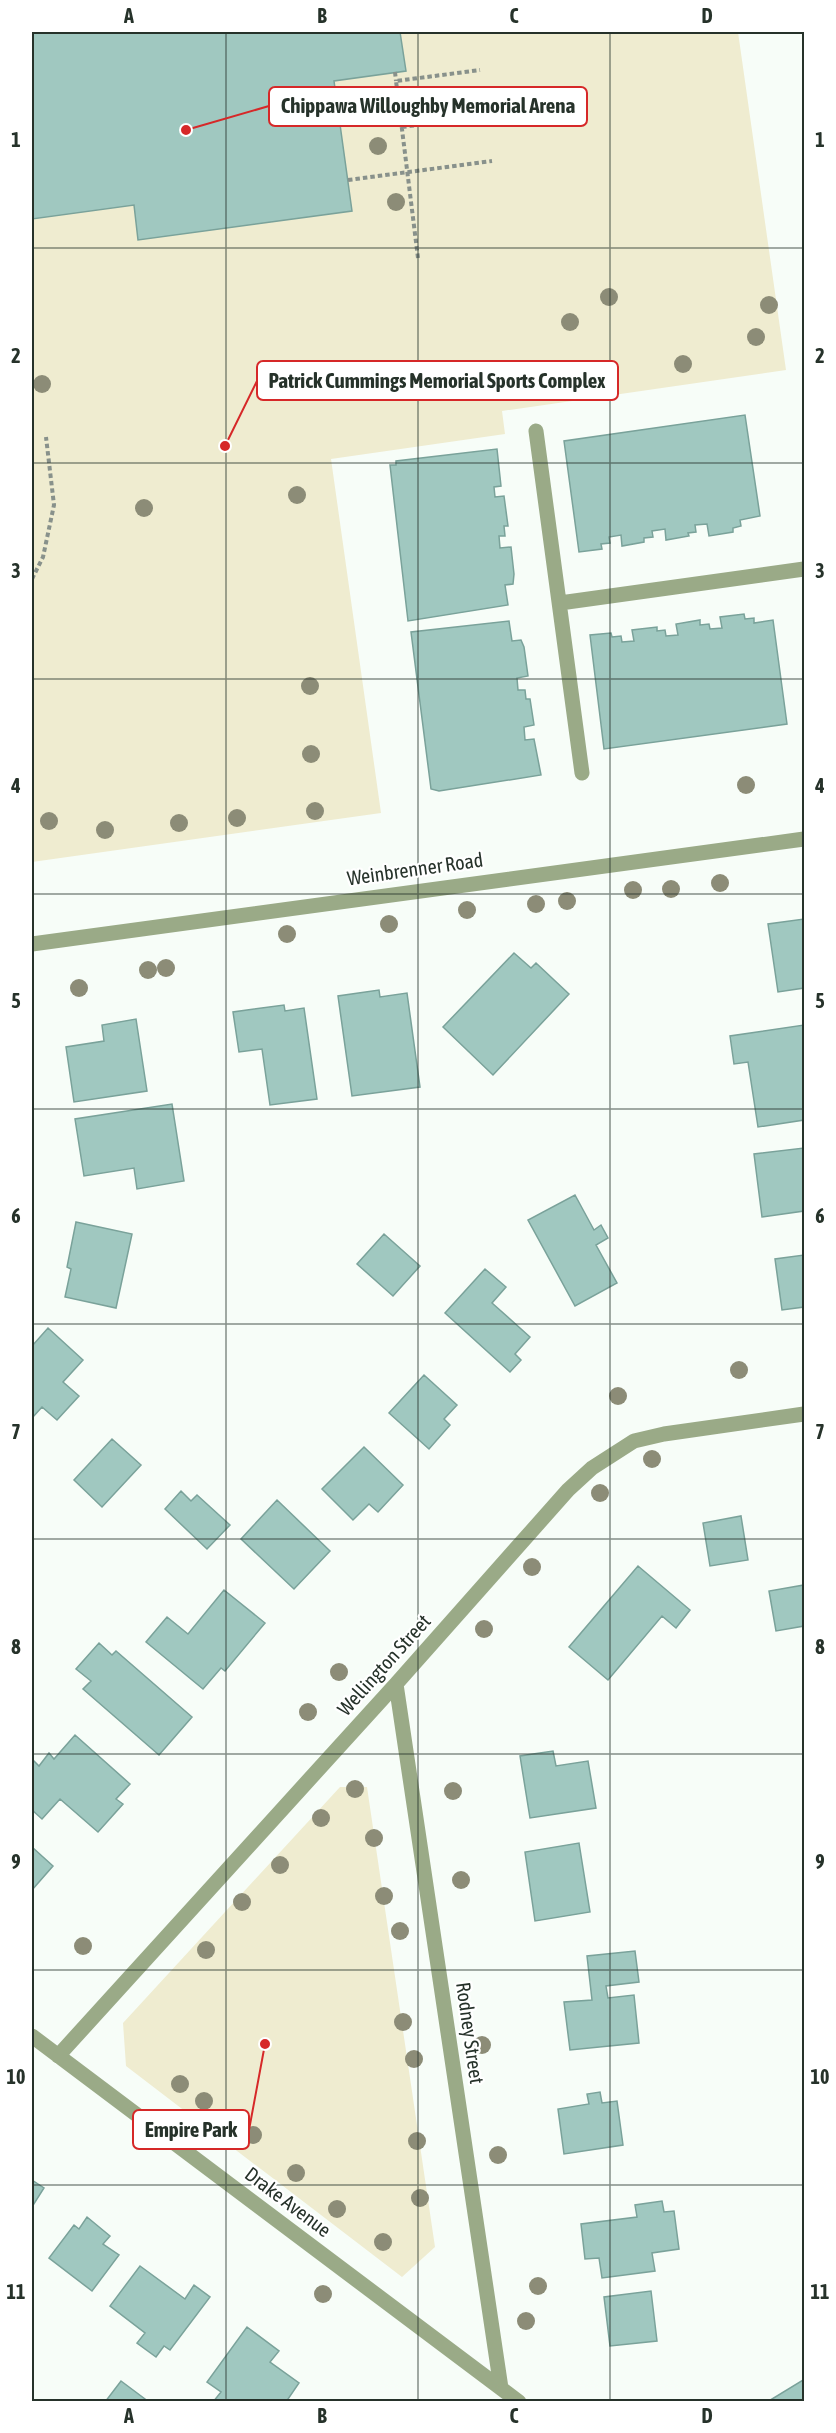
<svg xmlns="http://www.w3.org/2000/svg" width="836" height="2433" viewBox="0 0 836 2433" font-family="'Asap Condensed',sans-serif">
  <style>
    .green { fill: #efecd0 }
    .building { fill: #a0c8c0; stroke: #7aa29a; stroke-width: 1.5 }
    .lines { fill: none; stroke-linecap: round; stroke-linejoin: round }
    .path { stroke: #88918b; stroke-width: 4; stroke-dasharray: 4.5 3; stroke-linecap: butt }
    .minor { stroke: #9aaa87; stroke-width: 15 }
    .tertiary { stroke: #9aaa87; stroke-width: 15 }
    .tree { fill: #8c8c77 }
    .grid { fill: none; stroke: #26322a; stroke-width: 1.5; stroke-opacity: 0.55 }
    .labels { text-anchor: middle; stroke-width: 4.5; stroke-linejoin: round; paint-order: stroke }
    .street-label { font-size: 20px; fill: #26322a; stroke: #fff }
    .leader { fill: none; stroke: #d62828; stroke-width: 2 }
    .callout-dot { fill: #d62828; stroke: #fff; stroke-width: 2 }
    .callout { fill: #fff; stroke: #d62828; stroke-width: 2 }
    .callout-label { font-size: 21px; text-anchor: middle; font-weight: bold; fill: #26322a }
    .neatline { fill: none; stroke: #26322a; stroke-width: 2 }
    .grid-label { font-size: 20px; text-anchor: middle; font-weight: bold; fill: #26322a }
  </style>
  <rect width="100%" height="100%" fill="#f7fdf8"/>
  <!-- green -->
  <path class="green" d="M32,32H738L786,370L502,411L505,434L331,459L381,813L32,862Z
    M340,1787H367L435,2247L402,2277L126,2066L123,2023Z"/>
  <!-- building -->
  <path class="building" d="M32,32H400L406,71L334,81L352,211L138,240L134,205L32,219Z
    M745,415L760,516L740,520L741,526L733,528V532L709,536L707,524L695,525L696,532L688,533L689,536L666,540L665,529L652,531L653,537L644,538V542L622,546L621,535L609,537L610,543L601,544L602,549L579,552L564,441Z
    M497,449L501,486L494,487L495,497L504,496L508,526H504L505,536H499L500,548L511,547L514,574L513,584L505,585L508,605L408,621L390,465H396V461Z
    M744,614L745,619L754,618V623L773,620L787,724L604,749L590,635L611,633L612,637L621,636L622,642L634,641L632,630L657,627V631L665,630L666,636L678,635L676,624L700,620V625L709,624L710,629L722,628L720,617Z
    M509,621L512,641L521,640L524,647L528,676L517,678L518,690H525L526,699H530L534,725L524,727L525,740L534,739L541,775L439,791L431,789L411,632Z
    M804,919V988L778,992L768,924Z
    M514,953L531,968L536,963L569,994L493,1075L443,1027Z
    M379,990L380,997L407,993L420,1087L352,1096L338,996Z
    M284,1005L285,1011L304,1008L317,1099L270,1105L262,1049L239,1052L233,1012Z
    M136,1019L147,1091L74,1102L66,1047L104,1041L102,1025Z
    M804,1025V1120L758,1127L748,1062L734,1064L730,1036Z
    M172,1104L184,1181L137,1189L134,1168L84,1176L75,1119Z
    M804,1148V1211L762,1217L754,1154Z
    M575,1195L594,1230L601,1225L608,1238L596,1245L617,1283L575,1306L528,1220Z
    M76,1222L132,1234L116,1308L65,1297L71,1269L67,1267Z
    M384,1234L420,1266L393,1296L357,1264Z
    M804,1255V1307L782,1310L775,1259Z
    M485,1269L506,1287L492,1303L530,1337L515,1354L521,1360L510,1372L445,1313Z
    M48,1328L83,1360L63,1382L79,1396L57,1420L42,1407L32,1418V1346Z
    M424,1375L457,1405L444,1419L450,1425L429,1449L389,1413Z
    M112,1439L141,1465L102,1507L74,1480Z
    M364,1447L403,1485L378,1512L369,1504L353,1520L322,1489Z
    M181,1491L191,1501L197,1495L230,1525L207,1549L165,1509Z
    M277,1500L330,1551L294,1589L241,1539Z
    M741,1516L748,1560L710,1566L703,1523Z
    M638,1566L690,1610L676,1628L662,1616L608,1680L569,1647Z
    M804,1585V1626L776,1631L769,1591Z
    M224,1590L265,1623L225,1671L221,1668L203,1689L146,1642L167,1617L188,1634Z
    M99,1643L112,1655L116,1651L192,1717L159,1755L83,1689L91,1681L76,1669Z
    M75,1735L130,1784L116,1799L123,1804L98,1832L60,1799L42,1819L32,1810V1759L39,1766L49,1753L54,1759Z
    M553,1751L556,1766L588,1761L596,1808L530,1818L520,1756Z
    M579,1843L590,1912L535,1921L525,1852Z
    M32,1847L53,1866L32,1890Z
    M635,1951L639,1982L606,1986L608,1998L634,1995L639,2043L570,2050L564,2002L592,2000L587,1956Z
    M600,2092L602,2103L617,2101L623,2145L564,2154L558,2109L589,2104L587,2094Z
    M32,2180L44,2188L32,2207Z
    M662,2201L664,2212L674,2211L679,2249L652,2253L655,2271L602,2278L599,2258L585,2259L581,2224L637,2217L635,2205Z
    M87,2217L110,2236L103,2244L119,2255L92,2291L49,2258L74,2225L79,2229Z
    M140,2266L185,2299L194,2285L210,2297L170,2350L164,2346L156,2357L137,2343L145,2333L110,2306Z
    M651,2291L657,2341L610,2346L604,2297Z
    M247,2327L279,2351L270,2362L299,2383L286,2402H213L221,2392L207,2382Z
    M803,2380L804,2402H767Z
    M121,2381L149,2402H105Z"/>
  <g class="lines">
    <!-- path -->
    <path class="path" d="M395,72L396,81
      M402,127L486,116
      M348,180L492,161
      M418,258L396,81L480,70
      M32,579L43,557L54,505L46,437"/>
    <!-- minor -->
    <path class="minor" d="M536,431L582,773
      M560,603L804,569
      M396,1684L501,2388
      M32,2036L519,2402
      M58,2056L396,1684L568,1490L592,1468L634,1441L664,1434L804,1414"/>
    <!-- tertiary -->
    <path class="tertiary" d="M32,944L804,839"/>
  </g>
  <!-- trees -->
  <g class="tree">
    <circle cx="378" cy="146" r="9"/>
    <circle cx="396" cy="202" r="9"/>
    <circle cx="609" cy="297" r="9"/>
    <circle cx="769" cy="305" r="9"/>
    <circle cx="570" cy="322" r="9"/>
    <circle cx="756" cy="337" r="9"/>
    <circle cx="683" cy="364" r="9"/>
    <circle cx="42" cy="384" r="9"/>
    <circle cx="297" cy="495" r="9"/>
    <circle cx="144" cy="508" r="9"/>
    <circle cx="310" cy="686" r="9"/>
    <circle cx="311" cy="754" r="9"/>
    <circle cx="746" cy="785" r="9"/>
    <circle cx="315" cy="811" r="9"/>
    <circle cx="237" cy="818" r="9"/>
    <circle cx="49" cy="821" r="9"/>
    <circle cx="179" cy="823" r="9"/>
    <circle cx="105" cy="830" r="9"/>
    <circle cx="720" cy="883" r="9"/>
    <circle cx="671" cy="889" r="9"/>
    <circle cx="633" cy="890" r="9"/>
    <circle cx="567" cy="901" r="9"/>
    <circle cx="536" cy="904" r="9"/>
    <circle cx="467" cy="910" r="9"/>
    <circle cx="389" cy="924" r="9"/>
    <circle cx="287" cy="934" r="9"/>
    <circle cx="166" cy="968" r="9"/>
    <circle cx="148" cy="970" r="9"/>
    <circle cx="79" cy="988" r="9"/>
    <circle cx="739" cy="1370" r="9"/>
    <circle cx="618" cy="1396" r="9"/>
    <circle cx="652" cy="1459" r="9"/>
    <circle cx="600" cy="1493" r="9"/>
    <circle cx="532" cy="1567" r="9"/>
    <circle cx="484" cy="1629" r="9"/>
    <circle cx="339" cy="1672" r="9"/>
    <circle cx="308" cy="1712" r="9"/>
    <circle cx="355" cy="1789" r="9"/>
    <circle cx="453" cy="1791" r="9"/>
    <circle cx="321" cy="1818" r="9"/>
    <circle cx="374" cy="1838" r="9"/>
    <circle cx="280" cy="1865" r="9"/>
    <circle cx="461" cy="1880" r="9"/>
    <circle cx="384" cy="1896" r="9"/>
    <circle cx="242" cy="1902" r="9"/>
    <circle cx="400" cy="1931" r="9"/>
    <circle cx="83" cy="1946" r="9"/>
    <circle cx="206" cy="1950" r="9"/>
    <circle cx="403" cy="2022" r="9"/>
    <circle cx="482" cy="2045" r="9"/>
    <circle cx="414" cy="2059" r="9"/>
    <circle cx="180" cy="2084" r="9"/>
    <circle cx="204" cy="2101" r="9"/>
    <circle cx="253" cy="2135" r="9"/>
    <circle cx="417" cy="2141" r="9"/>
    <circle cx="498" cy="2155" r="9"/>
    <circle cx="296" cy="2173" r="9"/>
    <circle cx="420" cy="2198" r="9"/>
    <circle cx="337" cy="2209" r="9"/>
    <circle cx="383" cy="2242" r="9"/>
    <circle cx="538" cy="2286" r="9"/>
    <circle cx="323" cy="2294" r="9"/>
    <circle cx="526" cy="2321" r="9"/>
  </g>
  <!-- grid -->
  <path class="grid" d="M226,32V2402M418,32V2402M610,32V2402M32,248H804M32,463H804M32,679H804M32,894H804M32,1109H804M32,1324H804M32,1539H804M32,1754H804M32,1970H804M32,2185H804"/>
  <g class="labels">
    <!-- street labels -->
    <g class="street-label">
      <text transform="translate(415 869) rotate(-8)" y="7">Weinbrenner Road</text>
      <text transform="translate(384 1665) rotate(-48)" y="7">Wellington Street</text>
      <text transform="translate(470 2033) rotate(82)" y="7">Rodney Street</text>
      <text transform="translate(288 2202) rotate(37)" y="7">Drake Avenue</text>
    </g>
  </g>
  <!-- callouts -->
  <path class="leader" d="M186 130L269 106M225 446L257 381M265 2044L249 2130"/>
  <g class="callout-dot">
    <circle cx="186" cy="130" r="6"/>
    <circle cx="225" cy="446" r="6"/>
    <circle cx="265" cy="2044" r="6"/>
  </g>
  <g class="callout">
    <rect x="269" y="87" width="318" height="39" rx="6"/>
    <rect x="257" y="361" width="361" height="39" rx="6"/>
    <rect x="133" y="2110" width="116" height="39" rx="6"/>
  </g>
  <g class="callout-label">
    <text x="428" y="113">Chippawa Willoughby Memorial Arena</text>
    <text x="437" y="388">Patrick Cummings Memorial Sports Complex</text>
    <text x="191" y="2137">Empire Park</text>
  </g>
  <!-- border -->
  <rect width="836" height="2433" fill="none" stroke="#ffffff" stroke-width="66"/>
  <rect x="33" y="33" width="770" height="2367" class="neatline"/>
  <g class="grid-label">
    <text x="129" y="23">A</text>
    <text x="322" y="23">B</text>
    <text x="514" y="23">C</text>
    <text x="707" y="23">D</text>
    <text x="16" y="147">1</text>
    <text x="820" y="147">1</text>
    <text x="16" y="363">2</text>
    <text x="820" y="363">2</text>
    <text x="16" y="578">3</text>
    <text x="820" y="578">3</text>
    <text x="16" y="793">4</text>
    <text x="820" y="793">4</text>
    <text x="16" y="1008">5</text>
    <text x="820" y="1008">5</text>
    <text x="16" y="1223">6</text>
    <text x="820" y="1223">6</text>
    <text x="16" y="1439">7</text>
    <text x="820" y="1439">7</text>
    <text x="16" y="1654">8</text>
    <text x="820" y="1654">8</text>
    <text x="16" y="1869">9</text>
    <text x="820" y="1869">9</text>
    <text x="16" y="2084">10</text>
    <text x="820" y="2084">10</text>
    <text x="16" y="2299">11</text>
    <text x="820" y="2299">11</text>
    <text x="129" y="2423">A</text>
    <text x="322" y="2423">B</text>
    <text x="514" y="2423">C</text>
    <text x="707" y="2423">D</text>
  </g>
</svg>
